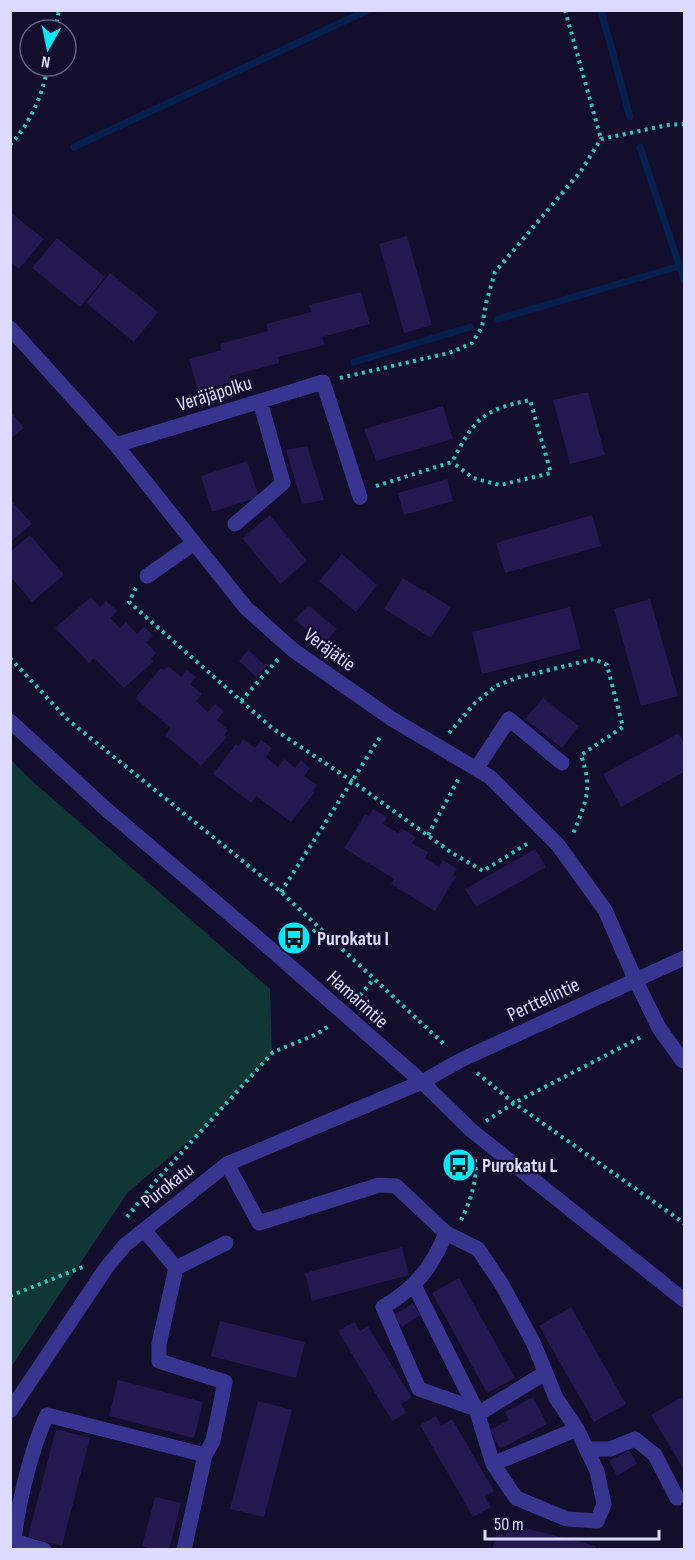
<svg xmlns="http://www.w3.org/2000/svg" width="695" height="1560" viewBox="0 0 695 1560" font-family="'Sofia Sans Condensed',sans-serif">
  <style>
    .green { fill: #103635 }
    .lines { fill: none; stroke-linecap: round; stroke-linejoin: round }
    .stream { stroke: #05204e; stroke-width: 7 }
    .building { fill: #23184f }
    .path { stroke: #24c8bc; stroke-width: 4; stroke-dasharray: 3 4.5; stroke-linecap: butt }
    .minor { stroke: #37358f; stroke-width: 15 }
    .labels { text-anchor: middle; stroke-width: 4.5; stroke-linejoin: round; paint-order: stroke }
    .street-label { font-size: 20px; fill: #ddd9ff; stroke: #130e2c }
    .poi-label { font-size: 20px; font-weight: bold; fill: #ddd9ff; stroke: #130e2c; text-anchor: start }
  </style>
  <rect width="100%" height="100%" fill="#130e2c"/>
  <!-- green -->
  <path class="green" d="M11,760L31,780L270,989L272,1054L202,1130L128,1192L11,1367Z"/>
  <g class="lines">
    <!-- stream -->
    <path class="stream" d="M601,10L630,117
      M74,147L368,10
      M640,147L684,280
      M498,319L680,266
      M354,362L470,327"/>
  </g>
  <!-- building -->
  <path class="building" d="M10,212L44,239L19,269L10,262Z
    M407,236L432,325L404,333L379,244Z
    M57,238L105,277L80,307L32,268Z
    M110,273L158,312L134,342L86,303Z
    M361,292L370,324L322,337L325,345L278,357L279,363L230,376L231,382L198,391L189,359L222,350L220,344L268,331L266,324L311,312L309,305Z
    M588,392L605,455L570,464L553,400Z
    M443,406L453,439L376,461L364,429Z
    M10,411L24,428L10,439Z
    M307,446L324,500L302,504L286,450Z
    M247,461L259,497L212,512L201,476Z
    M447,479L453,501L404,515L398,493Z
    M10,499L32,524L10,542Z
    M270,515L307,561L280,584L242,538Z
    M592,515L601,546L505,573L496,543Z
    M30,535L64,575L32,602L10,576V552Z
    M342,554L377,585L356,612L319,581Z
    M403,578L451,607L431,638L384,609Z
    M91,597L100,607L106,601L117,611L110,618L120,628L126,622L137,634L144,626L153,636L146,642L156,653L151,659L154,661L124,688L94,658L89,663L55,628Z
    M650,599L678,696L641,706L614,609Z
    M308,605L337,629L324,644L295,620Z
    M570,607L581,649L482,674L472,632Z
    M248,650L266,666L256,677L239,661Z
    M168,666L181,677L187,669L196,677L190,684L202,694L196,701L208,712L215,704L224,711L217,720L228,730L224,735L227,737L201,766L165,735L171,728L135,698L161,668L164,670Z
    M543,698L579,726L562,748L525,719Z
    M679,733L684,744V772L621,807L603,774Z
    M243,739L255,748L261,740L272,748L266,757L278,767L284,759L295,768L301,760L310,768L304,776L317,785L313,791L315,792L291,822L256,796L251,803L213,774L236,744L239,746Z
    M373,809L387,817L383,824L398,833L401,828L416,837L412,843L428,852L425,858L439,867L443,860L457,869L453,875L456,877L435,911L391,884L394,879L344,848L365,814L369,816Z
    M535,849L546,867L476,907L465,889Z
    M402,1247L409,1275L312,1301L305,1273Z
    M459,1278L515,1378L487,1393L432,1293Z
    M413,1303L420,1315L402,1327L394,1315Z
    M571,1307L626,1404L594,1422L539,1326Z
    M220,1321L305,1342L296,1378L211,1356Z
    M354,1322L360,1331L368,1326L412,1398L401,1404L406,1413L392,1421L338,1331Z
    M118,1380L203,1402L194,1438L109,1416Z
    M533,1397L547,1424L500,1449L490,1430L509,1420L505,1412Z
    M682,1397L684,1400V1470L651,1415Z
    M258,1401L292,1410L264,1517L230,1509Z
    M436,1416L441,1426L452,1419L494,1491L485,1497L491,1507L473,1517L420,1425Z
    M56,1429L90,1438L62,1546L28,1537Z
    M629,1450L637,1464L617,1476L609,1461Z
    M155,1497L181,1503L169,1550H153L142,1546Z
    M509,1524L596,1546L595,1550H492L497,1533L506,1535Z"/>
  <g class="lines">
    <!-- path -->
    <path class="path" d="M565,10L601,139
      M55,30L59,10
      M10,145C31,122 42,96 48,66
      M340,378L449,353L472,343L482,327L486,303L495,272L581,171L601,139L668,125L684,124
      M376,486L452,462C474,420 481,410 530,400L551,473L500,485L473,478L452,462
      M136,588L129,602L272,728L352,781L452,853L483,871L530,842
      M10,658L67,719L281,892L446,1046
      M241,701L278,659
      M449,733L475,703L496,686L516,678L594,659L607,665L623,727L581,755C593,790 586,801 573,834
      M428,835L459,778
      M281,892L382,734
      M294,938L305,940L318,927
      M355,1001L374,979
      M477,1073L514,1103L684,1223
      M486,1121L514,1103L643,1036
      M459,1165L477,1169
      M127,1217L154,1183L273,1052L317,1034L330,1025
      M461,1220C470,1202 478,1179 475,1159
      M10,1296L85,1266"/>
    <!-- minor -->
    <path class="minor" d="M10,328L116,445L246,608L293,650L392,719L490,777L558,845L605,910L635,979L659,1028L682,1060L684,1061
      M116,445L323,382L360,497
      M235,524L283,483L260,401
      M147,576L194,543
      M10,721L107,810L266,945L422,1082L471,1130L684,1300
      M476,769L509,719L562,763
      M227,1164L259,1223L379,1185L396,1186L446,1233C432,1267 416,1288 383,1307L419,1389L476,1409L493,1464L516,1498L567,1519L597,1521L604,1504L597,1471L577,1429L556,1398L533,1342L501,1283L478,1249L446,1233
      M144,1230L176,1268L226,1243
      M414,1285L476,1409
      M10,1411L106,1268L125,1245L227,1164L422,1082L461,1060L684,958
      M478,1414L545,1373
      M587,1449H610L635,1439L655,1455L677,1498
      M493,1464L577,1429
      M44,1550L14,1541C18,1504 31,1449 47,1415L205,1455L213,1441L225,1382L159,1361V1344L176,1268
      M184,1550L205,1455"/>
  </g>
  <!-- icons -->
  <defs>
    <symbol id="bus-disc" viewBox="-11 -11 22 22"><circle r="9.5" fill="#05e9ff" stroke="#130e2c"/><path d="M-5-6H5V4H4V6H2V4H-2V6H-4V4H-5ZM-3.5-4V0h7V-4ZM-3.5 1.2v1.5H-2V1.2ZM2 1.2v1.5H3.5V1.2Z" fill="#111"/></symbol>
  </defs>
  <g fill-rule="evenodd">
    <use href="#bus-disc" x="275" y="919" width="38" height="38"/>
    <use href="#bus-disc" x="440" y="1146" width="38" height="38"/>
  </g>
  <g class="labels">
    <!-- street labels -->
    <g class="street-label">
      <text transform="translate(214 393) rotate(-17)" y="7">Veräjäpolku</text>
      <text transform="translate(330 649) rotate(36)" y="7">Veräjätie</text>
      <text transform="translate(358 999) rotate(42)" y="7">Hamarintie</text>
      <text transform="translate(543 999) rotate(-25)" y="7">Perttelintie</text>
      <text transform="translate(167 1185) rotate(-38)" y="7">Purokatu</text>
    </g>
    <!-- poi labels -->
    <g class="poi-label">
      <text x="317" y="945">Purokatu I</text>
      <text x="482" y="1172">Purokatu L</text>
    </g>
  </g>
  <!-- border -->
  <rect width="695" height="1560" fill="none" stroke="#ddd9ff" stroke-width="24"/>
  <!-- north arrow -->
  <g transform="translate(48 48) rotate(189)"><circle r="28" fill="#130e2c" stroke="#645f80" stroke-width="1.5"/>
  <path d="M0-4.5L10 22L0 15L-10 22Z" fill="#05e9ff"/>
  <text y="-9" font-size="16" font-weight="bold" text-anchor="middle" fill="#ddd9ff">N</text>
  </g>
  <!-- scale -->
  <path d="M485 1530v9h174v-9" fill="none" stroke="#ddd9ff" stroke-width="3"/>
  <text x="494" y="1530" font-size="18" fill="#ddd9ff" stroke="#130e2c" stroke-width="4.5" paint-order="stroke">50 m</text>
</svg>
